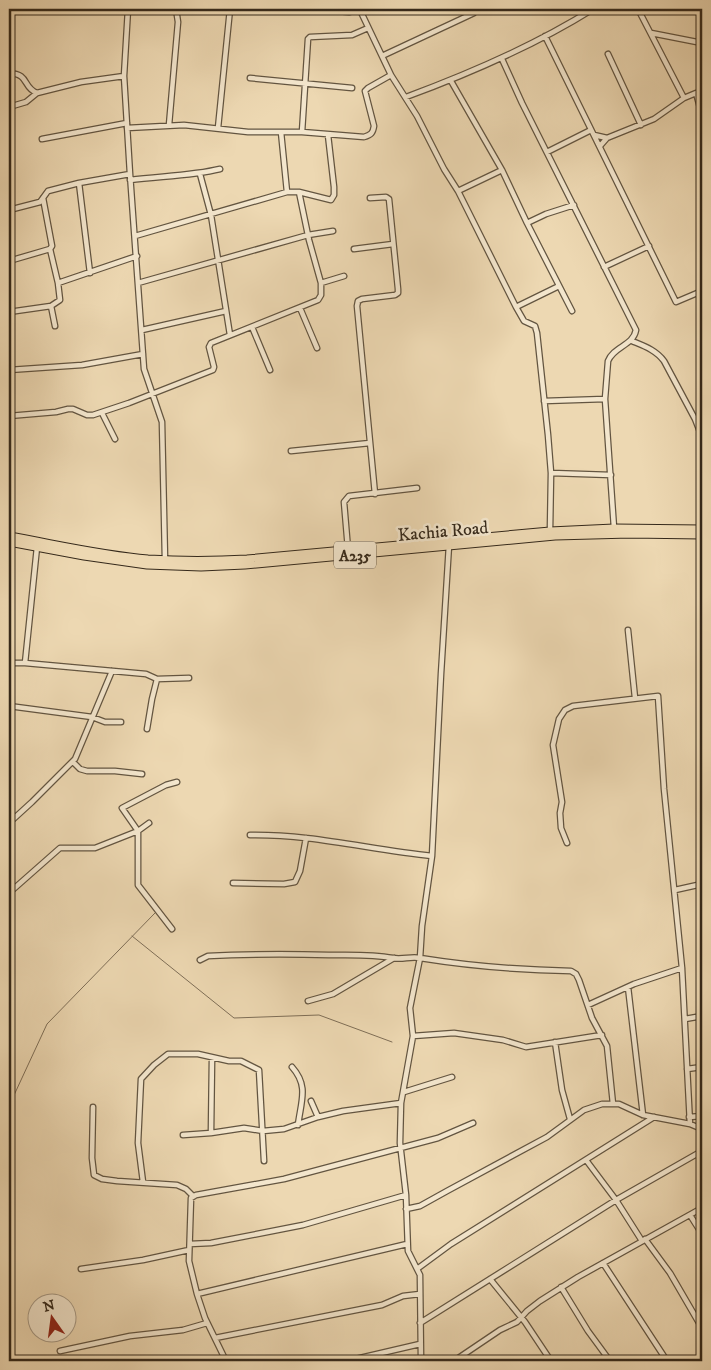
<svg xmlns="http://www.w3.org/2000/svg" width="711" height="1370" viewBox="0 0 711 1370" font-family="'IM FELL DW Pica',serif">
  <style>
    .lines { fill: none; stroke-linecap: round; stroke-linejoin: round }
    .stream { stroke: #7e6e57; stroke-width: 1 }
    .minor-casing { stroke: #635541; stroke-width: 7 }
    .trunk-casing { stroke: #35291b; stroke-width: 9 }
    .minor { stroke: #f3e6cd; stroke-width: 4.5 }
    .trunk { stroke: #edd8b2; stroke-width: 7 }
    .labels { text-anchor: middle; stroke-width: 5; stroke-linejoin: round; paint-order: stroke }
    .shield { fill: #f3e6cd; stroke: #6e6250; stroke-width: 1 }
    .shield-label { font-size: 16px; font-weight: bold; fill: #35291b }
    .street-label { font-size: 18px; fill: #35291b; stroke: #f3e6cd }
  </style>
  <rect width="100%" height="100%" fill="#edd8b2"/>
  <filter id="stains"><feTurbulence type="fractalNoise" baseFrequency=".004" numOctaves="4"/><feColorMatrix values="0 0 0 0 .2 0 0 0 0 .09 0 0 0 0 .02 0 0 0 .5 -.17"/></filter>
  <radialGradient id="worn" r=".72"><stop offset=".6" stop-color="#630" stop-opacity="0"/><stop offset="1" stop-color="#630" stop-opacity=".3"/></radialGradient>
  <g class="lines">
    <!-- stream -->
    <path class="stream" d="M132,936L234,1018L319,1015L392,1042
      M9,1106L47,1024L155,913"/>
    <defs>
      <path id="minor" d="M128,9L124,76L130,174L144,369L162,422L165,560
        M310,9L349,12L362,9
        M638,9L684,98L696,93L702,115
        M360,10L391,75L417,116L444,169L458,191L516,307L559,286
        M651,33L702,43
        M545,36L676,302L702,291
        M608,54L641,125
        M382,56L474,13
        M502,59L522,103L636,330C633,346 614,346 608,361L605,399L614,528
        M9,73C30,74 22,87 37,93L81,82L124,76
        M250,78L352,88
        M451,81L502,170L527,223L572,311
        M406,97C471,73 534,46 593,9
        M9,107L26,102L37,93
        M169,125L178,22L176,9
        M127,128L184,125L248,132H302L364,137C371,135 373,133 374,126L365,91L368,88L391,75
        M218,128L230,9
        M281,132L287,192
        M302,132L308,39L310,37L352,35L368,28
        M594,135L607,138
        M42,139L127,123
        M600,146L607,138L654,119L684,98
        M547,152L591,130
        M200,174L211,215L230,335
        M130,180C160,176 191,176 220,169
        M79,183L90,273
        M458,191L502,170
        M370,198L386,197L389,199L398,289V293L395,295L362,299L358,301L357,306L375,494
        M9,210L40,202L48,191L79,183L130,174
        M527,223L546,214L574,205
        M135,236L287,192H299L331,200L334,195V187L328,135
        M354,249L393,244
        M9,261L50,249
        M604,267L649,246
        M58,283L137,256
        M138,283L308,235L333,231
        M321,283L344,276
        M51,306L55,326
        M516,307L524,321L535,326L537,333L548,435L551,473L550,531
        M300,308L317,348
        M9,312L51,306L60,300L58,283L50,249L52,246L43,198
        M252,327L270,370
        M142,330L226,311
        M632,341C644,346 656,350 664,361L695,419L702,437
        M9,370L82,365L143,354
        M544,401L605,399
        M102,413L115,439
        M9,416L56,412L68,409H73L87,415H93L129,403L213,370L214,367L209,347L211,343L318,300L321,295V283L309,240L299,192
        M291,451L370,443
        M551,473L611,475
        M348,549L344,502L349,496L417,488
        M628,630L635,698
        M9,663H25L146,674L157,679L189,678
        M25,663L37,547
        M9,706L92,717L105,722H121
        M147,729L152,699L157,679
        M73,762L80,769L87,771H115L142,774
        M9,823L32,802L75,759L112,671
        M149,823L138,831V885L172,929
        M250,835C312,834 371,850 432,856
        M567,843L561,828L560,813L562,802L553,745L559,719L565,710L573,706L658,696L664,789L682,968L690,1124
        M233,883L284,884L295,882L300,871L306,838
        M675,890L702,884
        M9,893L60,848H95L138,831L122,808L166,785L177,782
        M200,960L208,956C248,954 289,954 329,955C351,955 372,954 393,958C402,960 411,956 420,958C470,966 520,970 571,971L576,974L579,980L592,1018L607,1046L613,1104
        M628,987L643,1115
        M308,1001L333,994L394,958
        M588,1005L634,984L682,968
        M685,1019L702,1016
        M413,1036L454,1033L503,1040L526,1047L602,1035
        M555,1042L562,1090L570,1119
        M292,1067C309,1086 301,1101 298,1125
        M687,1069L702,1067
        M404,1092L452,1077
        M311,1101L318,1117
        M93,1107L92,1158L94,1175L102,1179L117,1181L177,1185L186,1189L193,1196
        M689,1117L702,1116
        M211,1133L212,1058
        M183,1135L211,1133L244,1128L263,1131L284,1129L318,1117L343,1111L401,1103
        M586,1160L616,1200L642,1241
        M143,1182L138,1143L141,1079L154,1065L168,1054H198L229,1061H241L259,1070L264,1161
        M406,1209L420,1206L447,1191L547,1137L584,1110L602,1104H619L643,1115L690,1124L702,1129
        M690,1215L702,1234
        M645,1239L670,1273L702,1328
        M190,1244L211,1243L303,1225L406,1195
        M603,1263L667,1361
        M81,1269L143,1260L189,1250
        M417,1269L451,1244L654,1117
        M490,1279L525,1322L551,1361
        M561,1287L588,1331L610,1361
        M197,1294L407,1244
        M420,1323L616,1200L702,1151
        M215,1338L382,1305L403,1296L420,1294
        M60,1351L130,1336L183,1330L207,1323
        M215,1361L225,1358
        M226,1361L205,1318L197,1294L189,1261L191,1198L196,1195L284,1179L438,1138L473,1123
        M347,1361L420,1344
        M421,1361L420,1275L408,1251L406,1195L400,1143L401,1103L413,1036L410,1008L420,958L422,926L432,856L441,674L449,545
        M454,1361L500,1330L517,1322L527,1311L540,1301L578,1277L702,1208"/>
      <path id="trunk" d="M9,536C55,544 101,555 148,559C181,561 214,561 247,559L550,531L614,528L702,529
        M9,542L84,556L147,565L201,567L245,565L555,536L630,534L702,535"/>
    </defs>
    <!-- minor casing -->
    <use href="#minor" class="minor-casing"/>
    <!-- trunk casing -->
    <use href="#trunk" class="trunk-casing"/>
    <!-- minor -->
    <use href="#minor" class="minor"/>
    <!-- trunk -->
    <use href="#trunk" class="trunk"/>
  </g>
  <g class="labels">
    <!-- shield labels -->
    <rect class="shield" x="334" y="541.5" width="42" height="27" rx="4"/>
    <g class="shield-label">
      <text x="355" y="561">A235</text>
    </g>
    <!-- street labels -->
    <g class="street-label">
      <text transform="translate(443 531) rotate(-5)" y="6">Kachia Road</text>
    </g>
  </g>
  <!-- margin -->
  <rect width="711" height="1370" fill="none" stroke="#edd8b2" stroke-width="30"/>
  <rect x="10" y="10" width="691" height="1350" fill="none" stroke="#35291b" stroke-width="2.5"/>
  <rect x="15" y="15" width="681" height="1340" fill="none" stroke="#35291b"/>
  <!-- north arrow -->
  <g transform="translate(52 1318) rotate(346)"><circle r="24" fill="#f3e6cd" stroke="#a79a86"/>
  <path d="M0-4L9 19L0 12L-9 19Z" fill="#8f2418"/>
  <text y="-8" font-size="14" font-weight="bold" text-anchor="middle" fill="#35291b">N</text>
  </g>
  <rect width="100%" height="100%" filter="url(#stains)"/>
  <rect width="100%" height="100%" fill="url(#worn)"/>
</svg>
